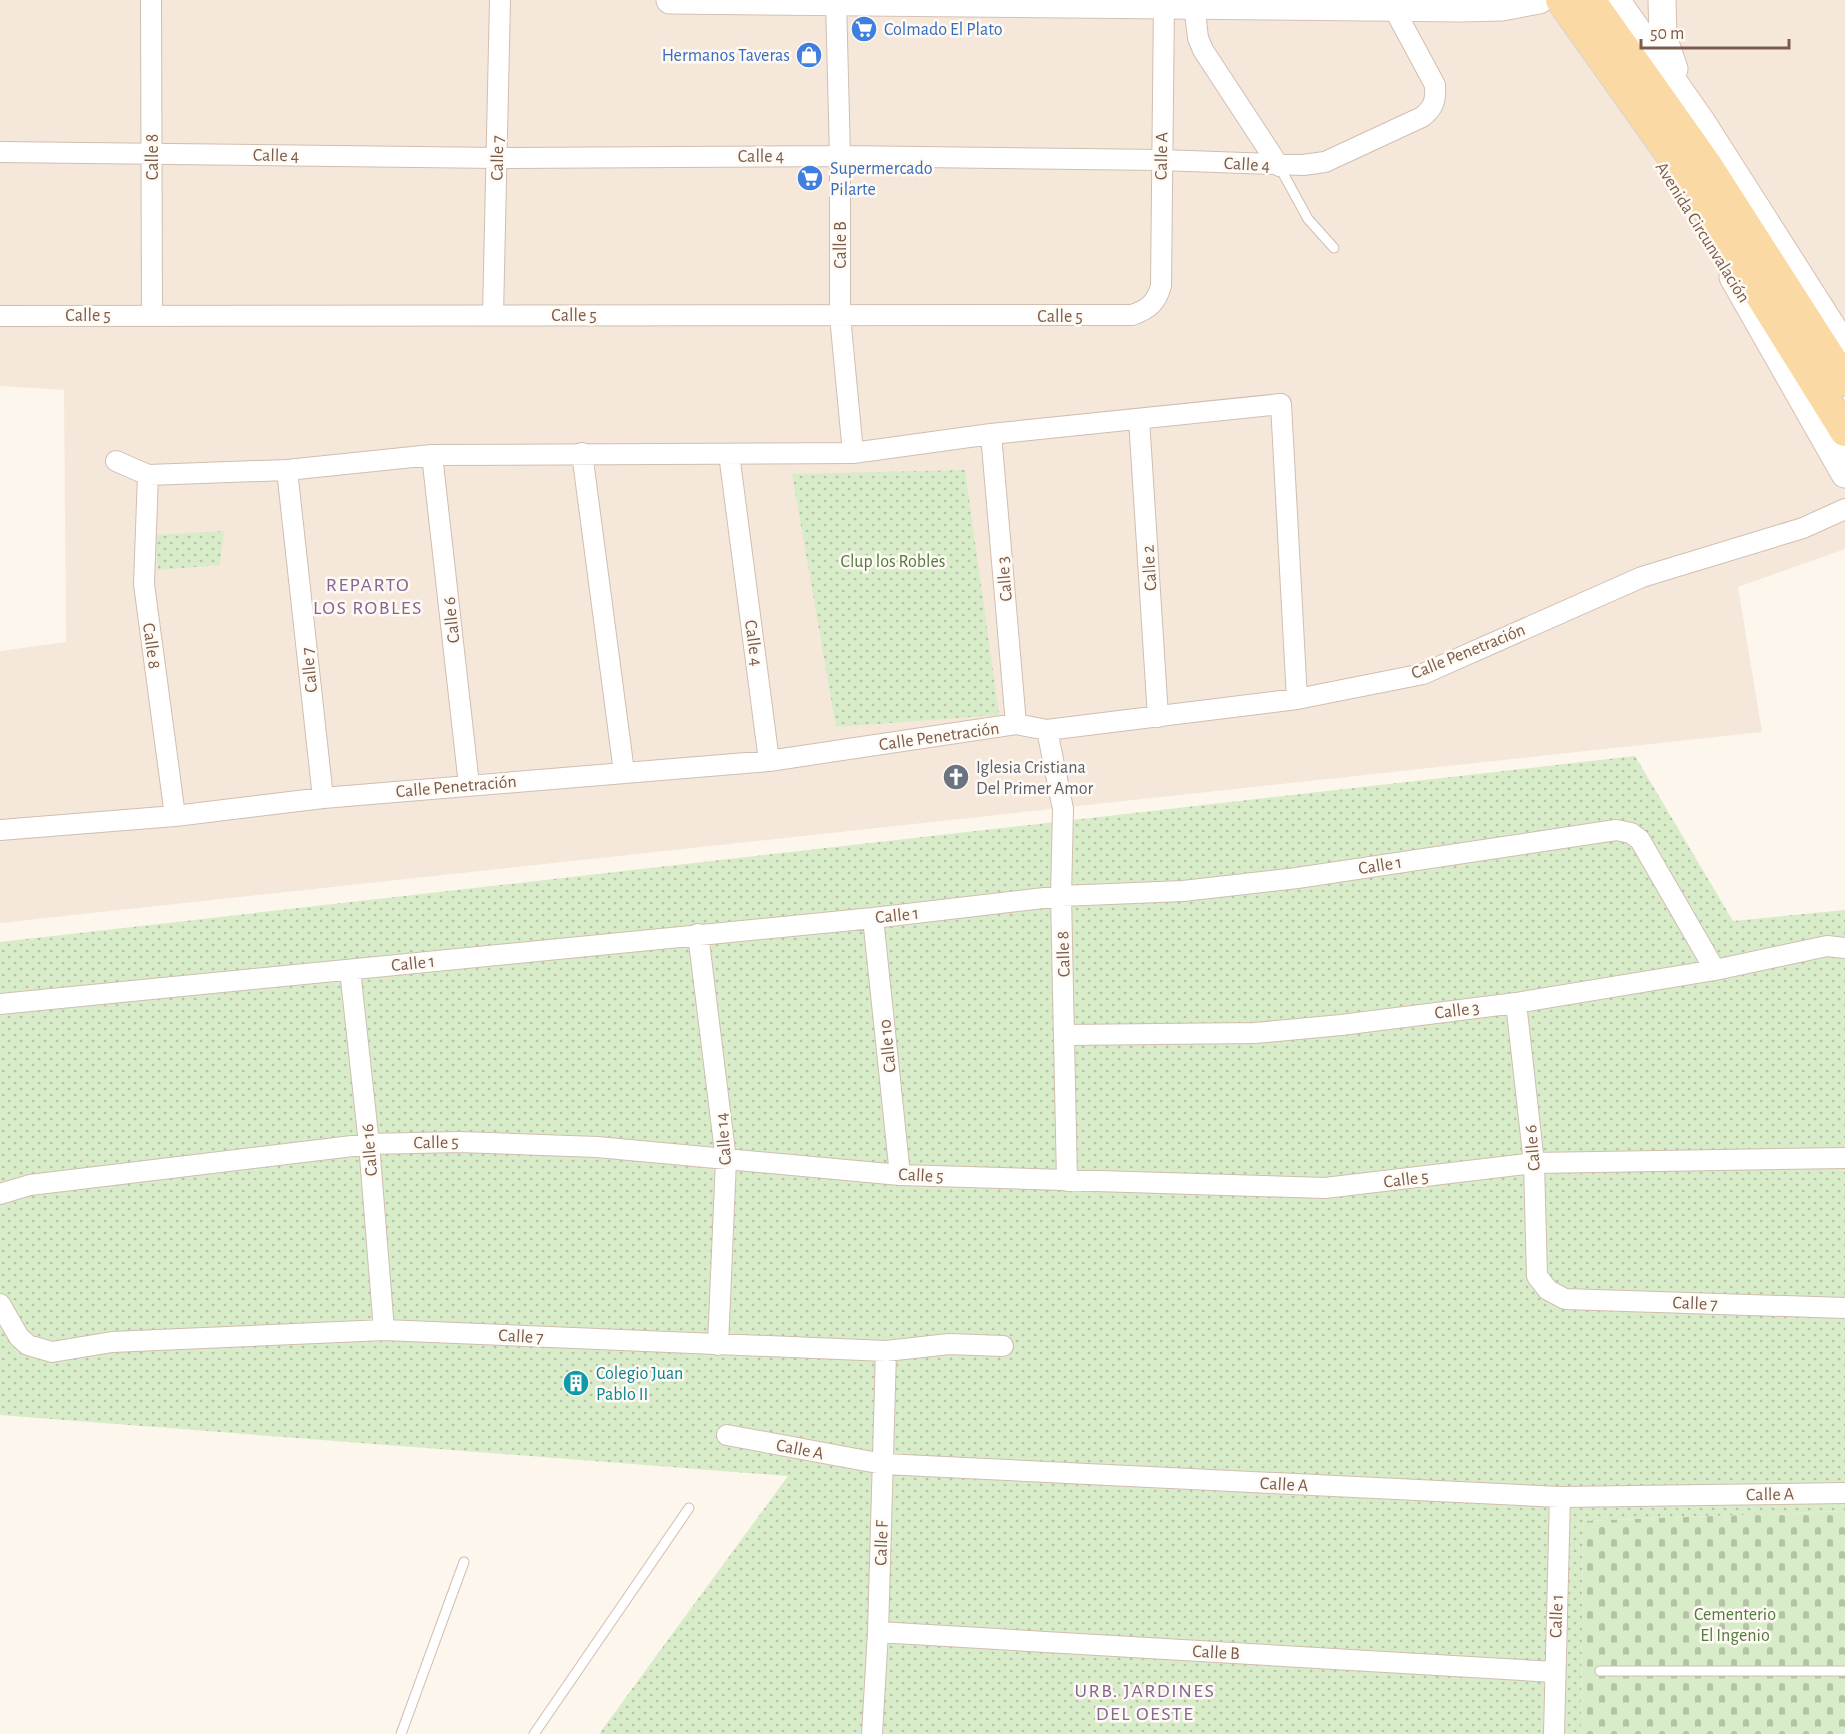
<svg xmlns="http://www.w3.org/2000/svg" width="1845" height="1734" viewBox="0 0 1845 1734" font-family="'Alegreya Sans',sans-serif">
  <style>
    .residential { fill: #f5e8da }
    .grass { fill: url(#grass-dots) }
    .cemetery { fill: url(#cemetery-stones) }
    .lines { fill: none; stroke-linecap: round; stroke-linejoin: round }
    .lane-casing { stroke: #d1beb0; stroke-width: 11 }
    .street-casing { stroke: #d1beb0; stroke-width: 22 }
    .secondary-casing { stroke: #d6c0b0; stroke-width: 29 }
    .primary-casing { stroke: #dad1cd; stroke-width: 32 }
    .lane { stroke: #fff; stroke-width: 9 }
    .street { stroke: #fff; stroke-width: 20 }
    .secondary { stroke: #fff; stroke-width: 27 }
    .primary { stroke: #fbd9a5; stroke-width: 30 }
    .labels { text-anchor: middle; stroke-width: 5; stroke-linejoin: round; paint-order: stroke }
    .shop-label { font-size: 18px; fill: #366cbe; stroke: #fffaf3; text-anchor: start }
    .street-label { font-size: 18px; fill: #7a5c4d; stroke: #fffaf3 }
    .park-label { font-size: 18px; fill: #537a41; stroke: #fffaf3 }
    .worship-label { font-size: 18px; fill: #5b616d; stroke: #fffaf3; text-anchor: start }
    .culture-label { font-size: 18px; fill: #0d838f; stroke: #fffaf3; text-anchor: start }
    .neighbourhood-label { font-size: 20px; letter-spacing: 1.5px; fill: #846695; stroke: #fffaf3 }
  </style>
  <defs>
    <pattern id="grass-dots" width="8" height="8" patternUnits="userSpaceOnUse" patternTransform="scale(1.5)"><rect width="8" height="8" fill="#d8ecc9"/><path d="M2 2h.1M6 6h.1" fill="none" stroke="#b4c2a5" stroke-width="1.8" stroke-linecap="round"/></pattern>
    <pattern id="cemetery-stones" width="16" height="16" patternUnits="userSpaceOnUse" patternTransform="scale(1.5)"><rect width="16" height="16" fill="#d8ecc9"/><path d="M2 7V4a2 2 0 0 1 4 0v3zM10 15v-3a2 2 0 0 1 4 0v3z" fill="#b4c2a5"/></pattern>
  </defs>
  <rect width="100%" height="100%" fill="#fdf6ec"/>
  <!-- residential -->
  <path class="residential" d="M0,0H1845V363L1826,334L1845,460V549L1738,587L1762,732L0,923V651L66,642L64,390L0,386Z"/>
  <!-- grass -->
  <path class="grass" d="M965,470L999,715L836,727L792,474Z
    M224,531L220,565L158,570L155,535Z
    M1635,756L1733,921L1845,910V1511L1583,1521L1581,1734H599L788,1476L0,1415V942Z"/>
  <!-- cemetery -->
  <path class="cemetery" d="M1845,1511V1734H1581L1583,1521Z"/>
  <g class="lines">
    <defs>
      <path id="lane" d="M1279,166L1308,219L1334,248
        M1600,1671H1845
        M401,1734L464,1562
        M534,1734L689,1508"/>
      <path id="street" d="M151,0L152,315
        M836,0L840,156V316L853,453
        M1194,4L1198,38L1203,50L1279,166
        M0,152L498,158L840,156L1161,160L1303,165L1325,162L1422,117C1434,108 1436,100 1435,85L1393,7
        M493,315L500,0
        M0,316L1132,315C1149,309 1156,303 1161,286L1164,0
        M1139,419L1158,717
        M991,434L1016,724
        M582,453L624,772
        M729,454L769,761
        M432,455L469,785
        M116,461L148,475L287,470L432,455L853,453L991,434L1281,404L1297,699
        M287,470L323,798
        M148,475L144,584L175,816
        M1047,730L1063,809L1061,896L1067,1181
        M0,830L175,816L323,798L769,761L1016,724L1047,730L1297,699L1423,674L1642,577L1803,528L1845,509
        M873,918L900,1175
        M698,934L726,1160L718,1345
        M350,970L369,1144L384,1330
        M1516,1003L1534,1163L1537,1276L1548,1290L1565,1299L1845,1308
        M0,1004L873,918L1061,896L1183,891L1297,878L1616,830L1631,833L1640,840L1715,970
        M1065,1035L1255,1033L1341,1025L1516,1003L1715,970L1827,946L1845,948
        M0,1194L30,1185L369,1144L459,1142L597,1147L900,1175L1325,1188L1534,1163L1845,1158
        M0,1304L19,1337L28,1345L52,1352L112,1342L384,1330L886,1351L949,1344L1003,1346
        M727,1435L883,1464L1560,1497L1845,1493
        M878,1632L1555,1672
        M872,1734L878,1632L886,1351
        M1554,1734L1560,1497"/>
      <path id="secondary" d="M670,0L1461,8L1502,7L1539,0
        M1616,0L1701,121L1845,347
        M1662,0L1663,37L1674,69
        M1733,277L1845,474"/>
      <path id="primary" d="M1561,0L1688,179L1845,431
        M1590,0L1708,167L1845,381"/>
    </defs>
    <!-- lane casing -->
    <use href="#lane" class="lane-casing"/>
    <!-- street casing -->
    <use href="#street" class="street-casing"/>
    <!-- secondary casing -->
    <use href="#secondary" class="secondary-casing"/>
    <!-- primary casing -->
    <use href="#primary" class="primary-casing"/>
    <!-- lane -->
    <use href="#lane" class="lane"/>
    <!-- street -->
    <use href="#street" class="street"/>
    <!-- secondary -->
    <use href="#secondary" class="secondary"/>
    <!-- primary -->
    <use href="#primary" class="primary"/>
  </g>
  <!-- icons -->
  <defs>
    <symbol id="supermarket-disc" viewBox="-11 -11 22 22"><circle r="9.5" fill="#3f7fe0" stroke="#fffaf3"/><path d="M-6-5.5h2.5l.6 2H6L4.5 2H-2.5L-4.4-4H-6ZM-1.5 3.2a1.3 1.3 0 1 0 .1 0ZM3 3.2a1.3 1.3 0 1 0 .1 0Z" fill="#fff"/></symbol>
    <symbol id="shop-disc" viewBox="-11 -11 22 22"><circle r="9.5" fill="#3f7fe0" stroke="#fffaf3"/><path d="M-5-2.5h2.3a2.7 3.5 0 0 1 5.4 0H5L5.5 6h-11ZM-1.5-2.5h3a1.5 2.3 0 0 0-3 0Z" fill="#fff"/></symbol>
    <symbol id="church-disc" viewBox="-11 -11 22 22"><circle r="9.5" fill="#6b7280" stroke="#fffaf3"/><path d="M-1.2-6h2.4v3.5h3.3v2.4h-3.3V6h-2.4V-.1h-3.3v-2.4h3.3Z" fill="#fff"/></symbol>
    <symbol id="building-disc" viewBox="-11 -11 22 22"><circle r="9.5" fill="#0f9aa8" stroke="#fffaf3"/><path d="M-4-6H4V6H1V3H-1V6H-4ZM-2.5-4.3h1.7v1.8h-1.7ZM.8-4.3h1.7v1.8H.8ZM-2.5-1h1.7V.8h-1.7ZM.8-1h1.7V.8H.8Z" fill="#fff"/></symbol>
  </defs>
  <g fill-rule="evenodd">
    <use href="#supermarket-disc" x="849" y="14" width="30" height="30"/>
    <use href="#shop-disc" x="794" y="40" width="30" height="30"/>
    <use href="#supermarket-disc" x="795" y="163" width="30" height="30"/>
    <use href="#church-disc" x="941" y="762" width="30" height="30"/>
    <use href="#building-disc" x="561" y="1368" width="30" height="30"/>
  </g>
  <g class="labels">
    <!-- shop labels -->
    <g class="shop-label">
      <text x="884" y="35">Colmado El Plato</text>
      <text x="790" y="61" text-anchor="end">Hermanos Taveras</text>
      <text x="830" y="174">Supermercado<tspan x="830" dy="21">Pilarte</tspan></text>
    </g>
    <!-- street labels -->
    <g class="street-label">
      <text transform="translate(276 155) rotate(1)" y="6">Calle 4</text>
      <text x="761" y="162">Calle 4</text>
      <text transform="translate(1161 156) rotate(-89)" y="6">Calle A</text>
      <text transform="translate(152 157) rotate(-90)" y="6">Calle 8</text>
      <text transform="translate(497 158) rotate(-89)" y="6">Calle 7</text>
      <text transform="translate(1247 164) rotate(3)" y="6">Calle 4</text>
      <text transform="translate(1703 232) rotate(58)" y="6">Avenida Circunvalación</text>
      <text transform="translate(840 245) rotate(-90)" y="6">Calle B</text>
      <text x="88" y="321">Calle 5</text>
      <text x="574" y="321">Calle 5</text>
      <text x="1060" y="322">Calle 5</text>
      <text transform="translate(1149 568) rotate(-94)" y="6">Calle 2</text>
      <text transform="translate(1004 579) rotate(-95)" y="6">Calle 3</text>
      <text transform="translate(451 620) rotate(-96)" y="6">Calle 6</text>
      <text transform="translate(754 643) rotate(82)" y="6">Calle 4</text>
      <text transform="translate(152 646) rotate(82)" y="6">Calle 8</text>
      <text transform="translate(1468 651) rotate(-22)" y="6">Calle Penetración</text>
      <text transform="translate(309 670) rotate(-96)" y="6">Calle 7</text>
      <text transform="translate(939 736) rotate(-8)" y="6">Calle Penetración</text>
      <text transform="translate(456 786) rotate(-5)" y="6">Calle Penetración</text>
      <text transform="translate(1380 865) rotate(-9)" y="6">Calle 1</text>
      <text transform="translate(897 915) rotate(-6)" y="6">Calle 1</text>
      <text transform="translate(1063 954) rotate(-92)" y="6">Calle 8</text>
      <text transform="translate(413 963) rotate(-6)" y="6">Calle 1</text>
      <text transform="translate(1457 1010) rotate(-7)" y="6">Calle 3</text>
      <text transform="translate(887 1046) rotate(-96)" y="6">Calle 10</text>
      <text transform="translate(723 1139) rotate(-95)" y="6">Calle 14</text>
      <text transform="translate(436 1142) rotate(-1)" y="6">Calle 5</text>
      <text transform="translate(1532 1148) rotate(-95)" y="6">Calle 6</text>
      <text transform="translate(369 1150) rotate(-95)" y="6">Calle 16</text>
      <text transform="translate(921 1175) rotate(3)" y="6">Calle 5</text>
      <text transform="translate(1406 1179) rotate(-7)" y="6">Calle 5</text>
      <text transform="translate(1695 1303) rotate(2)" y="6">Calle 7</text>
      <text transform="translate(521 1336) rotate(3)" y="6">Calle 7</text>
      <text transform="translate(800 1449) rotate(11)" y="6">Calle A</text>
      <text transform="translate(1284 1484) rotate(3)" y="6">Calle A</text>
      <text transform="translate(1770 1494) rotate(-1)" y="6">Calle A</text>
      <text transform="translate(881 1543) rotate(-88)" y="6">Calle F</text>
      <text transform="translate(1556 1616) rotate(-88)" y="6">Calle 1</text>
      <text transform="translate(1216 1652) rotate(3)" y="6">Calle B</text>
    </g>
    <!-- park labels -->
    <g class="park-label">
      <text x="893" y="567">Clup los Robles</text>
      <text x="1735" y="1620">Cementerio<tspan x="1735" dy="21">El Ingenio</tspan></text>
    </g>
    <!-- worship labels -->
    <g class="worship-label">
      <text x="976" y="773">Iglesia Cristiana<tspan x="976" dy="21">Del Primer Amor</tspan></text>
    </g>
    <!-- culture labels -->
    <g class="culture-label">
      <text x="596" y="1379">Colegio Juan<tspan x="596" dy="21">Pablo II</tspan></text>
    </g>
    <!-- neighbourhood labels -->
    <g class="neighbourhood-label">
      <text x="368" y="591">REPARTO<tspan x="368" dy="23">LOS ROBLES</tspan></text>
      <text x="1145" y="1697">URB. JARDINES<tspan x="1145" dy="23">DEL OESTE</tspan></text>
    </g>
  </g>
  <!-- scale -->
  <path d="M1641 39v9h148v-9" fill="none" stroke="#7a5c4d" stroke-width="3"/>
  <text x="1650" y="39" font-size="18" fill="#7a5c4d" stroke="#fffaf3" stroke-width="4.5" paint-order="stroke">50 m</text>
</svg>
